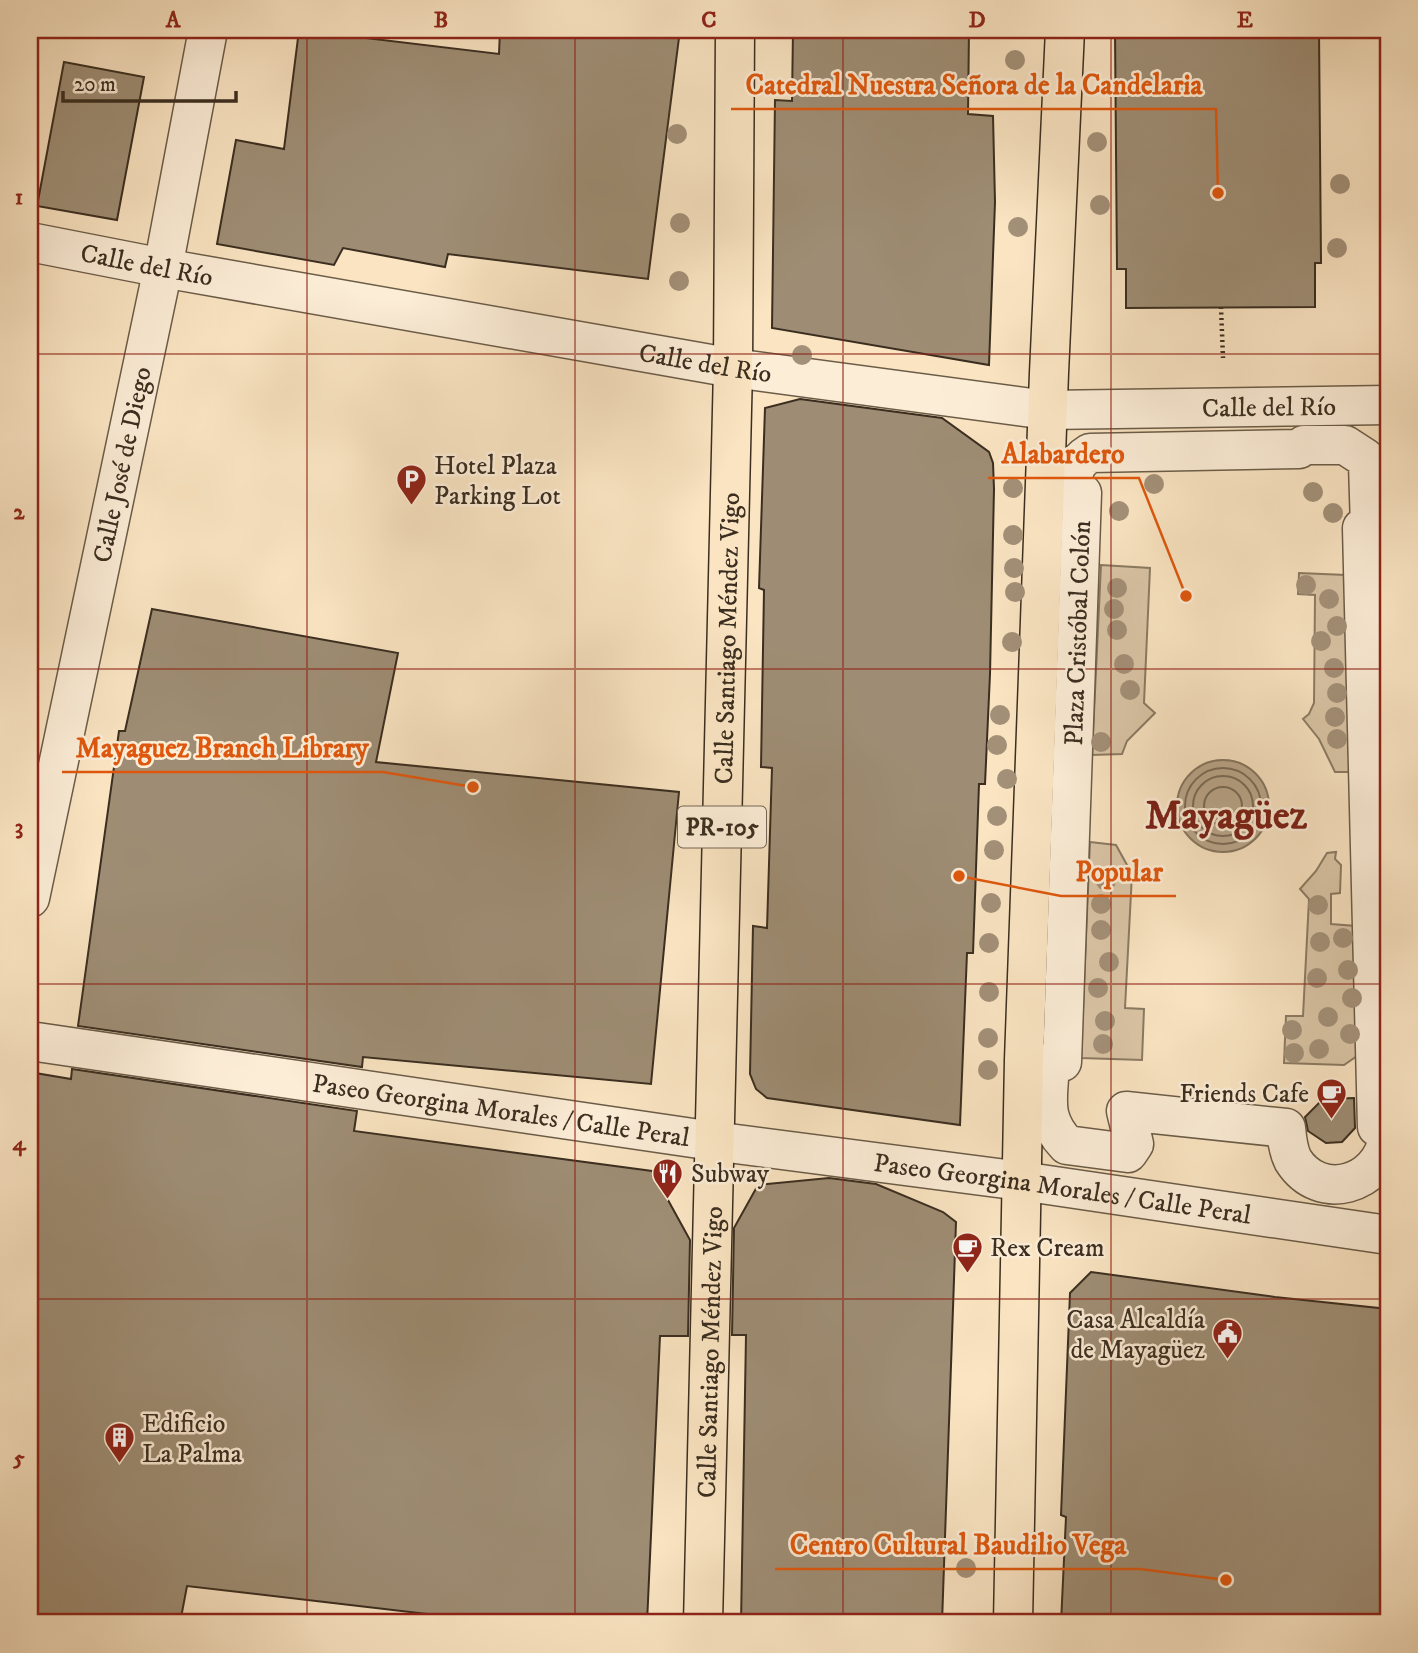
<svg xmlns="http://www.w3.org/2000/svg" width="1418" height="1653" viewBox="0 0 1418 1653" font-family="'IM FELL DW Pica',serif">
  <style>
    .green { fill: #dac5a6; stroke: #8a7a63; stroke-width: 2 }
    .water { fill: #b9a68b; stroke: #877660; stroke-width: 2 }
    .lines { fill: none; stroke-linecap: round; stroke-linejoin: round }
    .shore { stroke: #7a6a56; stroke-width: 2 }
    .building { fill: #9e8d74; stroke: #3b2e20; stroke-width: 2 }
    .street-casing { stroke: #6b5c48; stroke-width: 41 }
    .primary-casing { stroke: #3b2e20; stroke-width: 41 }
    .path { stroke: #3b2e20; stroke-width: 4.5; stroke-dasharray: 2 3.5; stroke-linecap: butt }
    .street { stroke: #fcedd7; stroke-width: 38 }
    .primary { stroke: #fae4c2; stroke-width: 38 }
    .tree { fill: #a39078 }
    .grid { fill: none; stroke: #8f2418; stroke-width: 2; stroke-opacity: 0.55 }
    .labels { text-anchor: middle; stroke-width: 5; stroke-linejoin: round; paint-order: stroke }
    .shield { fill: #fcedd7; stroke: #756757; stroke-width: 2 }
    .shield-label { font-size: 24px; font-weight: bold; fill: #3b2e20 }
    .street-label { font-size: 26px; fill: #3b2e20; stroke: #fcedd7 }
    .poi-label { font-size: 26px; fill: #3b2e20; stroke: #fcedd7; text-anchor: start }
    .town-label { font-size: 40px; font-weight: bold; fill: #7a1f14; stroke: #fcedd7 }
    .leader { fill: none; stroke: #df570d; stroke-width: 2.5 }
    .callout-dot { fill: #df570d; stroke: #fcedd7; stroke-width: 2.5 }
    .callout-label { font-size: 28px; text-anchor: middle; font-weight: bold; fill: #df570d; stroke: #fcedd7; stroke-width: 5; stroke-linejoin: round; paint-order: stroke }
    .neatline { fill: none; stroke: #8f2418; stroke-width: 2.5 }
    .grid-label { font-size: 23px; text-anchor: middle; font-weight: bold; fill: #8f2418 }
  </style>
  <rect width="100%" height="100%" fill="#fae4c2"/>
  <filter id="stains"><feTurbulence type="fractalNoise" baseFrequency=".00286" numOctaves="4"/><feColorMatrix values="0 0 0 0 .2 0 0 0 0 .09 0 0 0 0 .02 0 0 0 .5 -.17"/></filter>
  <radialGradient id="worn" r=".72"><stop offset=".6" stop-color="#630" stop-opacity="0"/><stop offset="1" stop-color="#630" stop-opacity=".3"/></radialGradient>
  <!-- green -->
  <path class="green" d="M1101,565L1150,568L1144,703L1155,713L1127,741L1122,754L1092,755Z
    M1299,573L1346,575L1352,772H1335L1319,739L1303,719L1309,714L1314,703L1315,595L1298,594Z
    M1090,842L1116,845L1132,874L1125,1008L1144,1009L1142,1060L1081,1058Z
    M1336,852L1335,859L1341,865L1340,893L1331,894V924L1356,926L1357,1056L1344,1065L1284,1063L1286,1016H1303L1309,899L1300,889L1316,871L1327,853Z"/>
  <!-- water -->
  <path class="water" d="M1177 806a46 46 0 1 1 92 0a46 46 0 1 1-92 0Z"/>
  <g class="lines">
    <!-- shore -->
    <path class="shore" d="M1185 806a38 38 0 1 1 76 0a38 38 0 1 1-76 0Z
      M1193 806a30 30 0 1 1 60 0a30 30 0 1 1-60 0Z
      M1204 806a19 19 0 1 1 38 0a19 19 0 1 1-38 0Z"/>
  </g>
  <!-- building -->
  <path class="building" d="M299,30L499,54L500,30H680L648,279L448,254L445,267L343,248L334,265L217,244L236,140L284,149Z
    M793,30H969L968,114L993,116L995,202L989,365L772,328L775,100L792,101Z
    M1115,30H1319L1321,263H1315V307L1126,308V269H1117Z
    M64,62L144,77L117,220L37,206Z
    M800,399L942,418L989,452L993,463L994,489L990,674L985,784H979L973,953H967L960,1125L767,1098L756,1089L750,1074L753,926L767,928L772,768L761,767L764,590L759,588L765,408Z
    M152,609L398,653L376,762L679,792L651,1084L363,1057L362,1067L78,1026L119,731H125Z
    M72,1069L357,1111L354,1131L652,1171L690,1240L688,1336H660L647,1623H504L187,1586L180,1623H30V1101L35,1073L71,1079Z
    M1354,1098L1355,1128L1342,1142L1326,1143L1308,1131L1305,1117L1323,1099Z
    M829,1178L876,1184L943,1212L956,1222L942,1623H741L746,1335H732L734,1228L758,1185Z
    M1091,1272L1275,1297L1388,1309V1623H1061L1066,1517L1061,1515L1070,1293Z"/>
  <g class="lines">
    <defs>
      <g id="street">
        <path id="s1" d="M30,242L163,268L733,368L1047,410L1388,405"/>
        <path id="s2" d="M30,898L163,268L208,30"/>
        <path id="s3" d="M30,1041L713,1141L1021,1181L1388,1235"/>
        <path d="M1388,1127H1377L1362,528H1370L1368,463L1365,458L1345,445H1304L1299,449L1090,453C1072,464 1073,475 1072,494L1082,493L1062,1062H1050C1049,1097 1040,1117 1067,1145L1128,1153L1134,1144L1126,1111L1286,1128C1287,1139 1288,1150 1293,1160C1320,1203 1380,1185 1388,1138"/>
      </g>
      <g id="primary">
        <path id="s4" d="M703,1623L733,368L735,30"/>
        <path d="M1013,1623L1024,1060L1049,373L1065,30"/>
      </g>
    </defs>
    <!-- street casing -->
    <use href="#street" class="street-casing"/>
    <!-- primary casing -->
    <use href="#primary" class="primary-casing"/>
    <!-- path -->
    <path class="path" d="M1221,307L1223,358"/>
    <!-- street -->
    <use href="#street" class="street"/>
    <!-- primary -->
    <use href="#primary" class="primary"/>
  </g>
  <!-- trees -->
  <g class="tree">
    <circle cx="1015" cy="60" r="10"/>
    <circle cx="677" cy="134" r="10"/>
    <circle cx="1097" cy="142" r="10"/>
    <circle cx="1340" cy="184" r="10"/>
    <circle cx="1100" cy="205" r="10"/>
    <circle cx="680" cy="223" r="10"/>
    <circle cx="1018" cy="227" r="10"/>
    <circle cx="1337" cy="248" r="10"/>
    <circle cx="679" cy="281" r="10"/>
    <circle cx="802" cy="355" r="10"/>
    <circle cx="1154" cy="484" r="10"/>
    <circle cx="1013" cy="488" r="10"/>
    <circle cx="1313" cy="492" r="10"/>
    <circle cx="1119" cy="511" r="10"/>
    <circle cx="1333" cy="513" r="10"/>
    <circle cx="1013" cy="535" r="10"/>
    <circle cx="1014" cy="568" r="10"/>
    <circle cx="1306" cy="585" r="10"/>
    <circle cx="1117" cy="588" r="10"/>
    <circle cx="1015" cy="592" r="10"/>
    <circle cx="1329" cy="599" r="10"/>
    <circle cx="1114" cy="609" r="10"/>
    <circle cx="1337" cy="626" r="10"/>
    <circle cx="1117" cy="630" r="10"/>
    <circle cx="1321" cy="641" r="10"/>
    <circle cx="1012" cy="642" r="10"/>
    <circle cx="1124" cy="664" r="10"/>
    <circle cx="1334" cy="668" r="10"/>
    <circle cx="1130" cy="690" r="10"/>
    <circle cx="1337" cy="693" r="10"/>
    <circle cx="1000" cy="715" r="10"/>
    <circle cx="1335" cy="717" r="10"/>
    <circle cx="1337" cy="739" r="10"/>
    <circle cx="1101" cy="742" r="10"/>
    <circle cx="997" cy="745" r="10"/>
    <circle cx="1007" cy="779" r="10"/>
    <circle cx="997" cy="816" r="10"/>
    <circle cx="994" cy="850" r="10"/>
    <circle cx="1106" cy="881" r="10"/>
    <circle cx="991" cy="903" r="10"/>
    <circle cx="1101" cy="904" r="10"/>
    <circle cx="1318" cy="905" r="10"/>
    <circle cx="1101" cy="930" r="10"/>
    <circle cx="1343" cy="938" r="10"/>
    <circle cx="1320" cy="942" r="10"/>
    <circle cx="989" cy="943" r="10"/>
    <circle cx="1109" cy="962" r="10"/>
    <circle cx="1348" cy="970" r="10"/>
    <circle cx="1317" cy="978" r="10"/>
    <circle cx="1098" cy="988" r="10"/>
    <circle cx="989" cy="992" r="10"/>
    <circle cx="1352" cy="998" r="10"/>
    <circle cx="1328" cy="1017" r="10"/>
    <circle cx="1105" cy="1021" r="10"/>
    <circle cx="1292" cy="1030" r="10"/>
    <circle cx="1350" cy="1034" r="10"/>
    <circle cx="988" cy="1038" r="10"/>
    <circle cx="1103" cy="1044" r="10"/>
    <circle cx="1319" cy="1049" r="10"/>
    <circle cx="1294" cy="1053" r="10"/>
    <circle cx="988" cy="1070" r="10"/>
    <circle cx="966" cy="1568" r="10"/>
  </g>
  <!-- grid -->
  <path class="grid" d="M307,30V1623M575,30V1623M843,30V1623M1111,30V1623M30,354H1388M30,669H1388M30,984H1388M30,1299H1388"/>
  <!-- icons -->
  <defs>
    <symbol id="parking-pin" viewBox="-11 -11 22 30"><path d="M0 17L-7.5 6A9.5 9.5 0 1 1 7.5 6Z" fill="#8f2418" stroke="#fcedd7"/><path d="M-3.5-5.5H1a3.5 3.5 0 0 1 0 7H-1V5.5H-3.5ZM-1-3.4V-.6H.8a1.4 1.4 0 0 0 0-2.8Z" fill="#fff"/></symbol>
    <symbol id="cafe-pin" viewBox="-11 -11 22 30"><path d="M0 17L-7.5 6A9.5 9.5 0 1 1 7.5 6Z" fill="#8f2418" stroke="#fcedd7"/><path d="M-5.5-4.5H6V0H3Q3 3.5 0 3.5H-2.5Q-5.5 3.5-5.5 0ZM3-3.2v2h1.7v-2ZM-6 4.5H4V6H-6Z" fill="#fff"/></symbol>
    <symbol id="restaurant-pin" viewBox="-11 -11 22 30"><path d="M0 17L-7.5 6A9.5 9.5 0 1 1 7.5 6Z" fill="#8f2418" stroke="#fcedd7"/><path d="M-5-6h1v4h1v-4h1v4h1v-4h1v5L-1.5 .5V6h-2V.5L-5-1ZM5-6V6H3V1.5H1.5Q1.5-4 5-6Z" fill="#fff"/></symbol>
    <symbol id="civic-pin" viewBox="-11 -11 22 30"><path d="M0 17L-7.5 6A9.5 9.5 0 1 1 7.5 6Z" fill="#8f2418" stroke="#fcedd7"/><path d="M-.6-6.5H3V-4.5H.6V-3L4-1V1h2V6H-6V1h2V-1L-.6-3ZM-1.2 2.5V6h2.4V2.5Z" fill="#fff"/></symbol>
    <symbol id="building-pin" viewBox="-11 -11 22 30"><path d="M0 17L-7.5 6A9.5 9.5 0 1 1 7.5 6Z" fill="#8f2418" stroke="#fcedd7"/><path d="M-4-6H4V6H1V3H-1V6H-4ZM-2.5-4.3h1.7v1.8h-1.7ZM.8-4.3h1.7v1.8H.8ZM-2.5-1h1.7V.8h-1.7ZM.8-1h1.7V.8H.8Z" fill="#fff"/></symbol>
  </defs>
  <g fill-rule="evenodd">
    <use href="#parking-pin" x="394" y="462" width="35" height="47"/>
    <use href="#cafe-pin" x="1314" y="1076" width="35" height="47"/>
    <use href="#restaurant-pin" x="650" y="1156" width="35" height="47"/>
    <use href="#cafe-pin" x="950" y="1230" width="35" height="47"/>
    <use href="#civic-pin" x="1210" y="1316" width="35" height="47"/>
    <use href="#building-pin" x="102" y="1420" width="35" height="47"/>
  </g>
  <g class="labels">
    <!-- shield labels -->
    <rect class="shield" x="678" y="806.5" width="88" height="41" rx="5"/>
    <g class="shield-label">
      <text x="722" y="835">PR-105</text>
    </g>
    <!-- street labels -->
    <g class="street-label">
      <text dy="9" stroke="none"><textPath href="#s1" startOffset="119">Calle del Río</textPath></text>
      <text dy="9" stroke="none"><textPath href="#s1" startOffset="686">Calle del Río</textPath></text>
      <text dy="9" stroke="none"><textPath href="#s1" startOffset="1253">Calle del Río</textPath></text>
      <text dy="9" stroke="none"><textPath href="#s2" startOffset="443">Calle José de Diego</textPath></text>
      <text transform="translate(1077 633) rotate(-88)" y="9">Plaza Cristóbal Colón</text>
      <text dy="9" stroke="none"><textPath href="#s4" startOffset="985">Calle Santiago Méndez Vigo</textPath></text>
      <text dy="9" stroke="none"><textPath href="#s3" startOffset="476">Paseo Georgina Morales / Calle Peral</textPath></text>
      <text dy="9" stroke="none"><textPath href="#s3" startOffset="1043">Paseo Georgina Morales / Calle Peral</textPath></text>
      <text dy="9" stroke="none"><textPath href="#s4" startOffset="271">Calle Santiago Méndez Vigo</textPath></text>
    </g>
    <!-- poi labels -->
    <g class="poi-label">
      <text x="434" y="474">Hotel Plaza<tspan x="434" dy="30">Parking Lot</tspan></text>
      <text x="1309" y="1102" text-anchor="end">Friends Cafe</text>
      <text x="691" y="1182">Subway</text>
      <text x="990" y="1256">Rex Cream</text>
      <text x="1205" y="1328" text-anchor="end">Casa Alcaldía<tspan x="1205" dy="30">de Mayagüez</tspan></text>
      <text x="142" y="1432">Edificio<tspan x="142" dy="30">La Palma</tspan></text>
    </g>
    <!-- town labels -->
    <g class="town-label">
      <text x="1226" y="828">Mayagüez</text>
    </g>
  </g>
  <!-- callouts -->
  <path class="leader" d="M1218 193L1216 109H731M1186 596L1139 478H988M473 787L383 772H62M959 876L1061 896H1176M1226 1580L1140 1569H775"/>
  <g class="callout-dot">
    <circle cx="1218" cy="193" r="7"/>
    <circle cx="1186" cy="596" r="7"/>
    <circle cx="473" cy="787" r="7"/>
    <circle cx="959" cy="876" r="7"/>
    <circle cx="1226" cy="1580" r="7"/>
  </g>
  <g class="callout-label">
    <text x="974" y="94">Catedral Nuestra Señora de la Candelaria</text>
    <text x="1063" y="463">Alabardero</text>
    <text x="222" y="757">Mayaguez Branch Library</text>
    <text x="1119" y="881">Popular</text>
    <text x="958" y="1554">Centro Cultural Baudilio Vega</text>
  </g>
  <!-- margin -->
  <rect width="1418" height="1653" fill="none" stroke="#fae4c2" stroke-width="77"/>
  <!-- scale -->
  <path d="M63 91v10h173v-10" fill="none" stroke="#3b2e20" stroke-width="3.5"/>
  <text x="74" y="91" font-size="21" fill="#3b2e20" stroke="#fcedd7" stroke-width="5" paint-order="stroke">20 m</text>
  <rect x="38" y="38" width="1342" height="1576" class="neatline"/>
  <g class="grid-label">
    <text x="173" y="27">A</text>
    <text x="441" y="27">B</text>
    <text x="709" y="27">C</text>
    <text x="977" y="27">D</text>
    <text x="1245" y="27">E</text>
    <text x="19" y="204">1</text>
    <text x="19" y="519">2</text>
    <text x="19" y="834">3</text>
    <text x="19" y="1150">4</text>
    <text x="19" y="1465">5</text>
  </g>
  <rect width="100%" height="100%" filter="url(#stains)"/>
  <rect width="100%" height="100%" fill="url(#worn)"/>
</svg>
